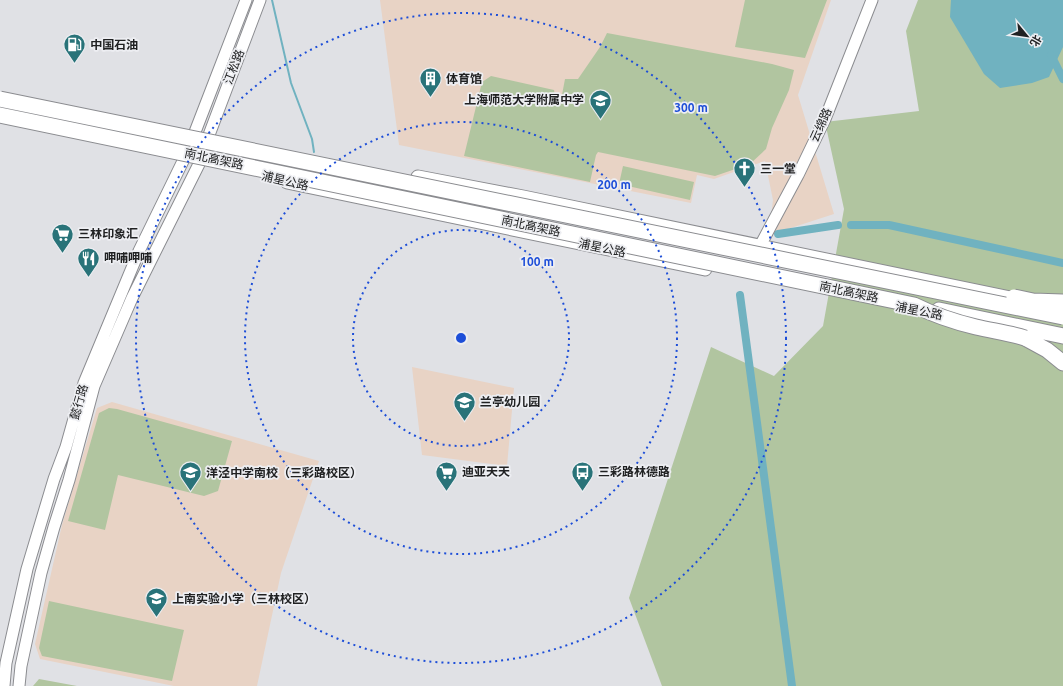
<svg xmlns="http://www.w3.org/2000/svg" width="1063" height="686" viewBox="0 0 1063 686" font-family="Ubuntu,'Noto Sans SC',sans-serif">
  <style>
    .education { fill: #e8d3c5 }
    .green { fill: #b1c5a0 }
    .water { fill: #70b2c0 }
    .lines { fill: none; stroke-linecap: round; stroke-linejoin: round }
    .stream { stroke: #70b2c0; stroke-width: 2 }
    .canal { stroke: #70b2c0; stroke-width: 8 }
    .secondary-casing { stroke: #8b8c90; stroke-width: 13 }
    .primary-casing { stroke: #8b8c90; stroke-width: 15 }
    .highway-casing { stroke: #8b8c90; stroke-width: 17 }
    .secondary { stroke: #fff; stroke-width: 11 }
    .primary { stroke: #fff; stroke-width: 13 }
    .highway { stroke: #fff; stroke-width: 15 }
    .highway-bridge-casing { stroke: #8b8c90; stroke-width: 17; stroke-linecap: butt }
    .highway-bridge { stroke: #fff; stroke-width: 15 }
    .ring { fill: none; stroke: #1d4ed8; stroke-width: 2; stroke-dasharray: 2 4 }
    .labels { text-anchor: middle; stroke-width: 3.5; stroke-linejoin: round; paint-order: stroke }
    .poi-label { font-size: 12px; font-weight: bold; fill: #202122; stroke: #edeef2; text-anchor: start }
    .street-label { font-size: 12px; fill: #202122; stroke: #edeef2 }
    .centre { fill: #1d4ed8; stroke: #edeef2; stroke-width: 2 }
    .ring-label { font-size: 12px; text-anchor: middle; font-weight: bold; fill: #1d4ed8; stroke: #edeef2; stroke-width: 3.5; stroke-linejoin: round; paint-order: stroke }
  </style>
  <rect width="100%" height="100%" fill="#e0e1e5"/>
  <!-- education -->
  <path class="education" d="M380,0H831L798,95L834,214L769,235L773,200L765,161L714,179L697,175L691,203L399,145Z
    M412,367L514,388L507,466L422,455Z
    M112,402L319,461L281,573L257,686H174L40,659L35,644L62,525L97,408Z"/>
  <!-- green -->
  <path class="green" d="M745,0H827L805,58L735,47Z
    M918,0H1063V686H662L629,598L711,347L774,376L823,326L844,209L825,122L919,111L906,31Z
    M607,33L772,64L794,70L789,90L772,128L766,149L750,164L715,176L598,152L596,155L590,182L464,156L482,82L491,76L554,90L555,96L561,100L565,79H578L600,47Z
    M623,166L694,182L690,200L619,184Z
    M109,408L117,409L232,441L218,491L204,496L118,475L105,530L68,521L99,413Z
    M49,601L184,630L172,681L42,656L39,648Z
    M39,679L77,686H33Z"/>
  <!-- water -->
  <path class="water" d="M951,0H1063V47L1049,77L1032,83L1000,88L984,74L950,17Z"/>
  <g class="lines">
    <!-- stream -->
    <path class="stream" d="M272,0L291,83L312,139L314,152"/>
    <!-- canal -->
    <path class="canal" d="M1051,55L1063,79
      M851,225H889L1063,263
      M778,234L838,225
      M740,295L792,686"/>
    <defs>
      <path id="secondary" d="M760,246L798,175L825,119L872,0
        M4,686L6,663L27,569L54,479L66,447L84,383L139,251L184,159L195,132L246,0
        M19,686L21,666L41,573L54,527L69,480L94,386L132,298L200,162L209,135L260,0"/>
      <path id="primary" d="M418,177L523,197L1024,301
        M287,182L705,269"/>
      <path id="highway" d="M939,310L1063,336
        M1025,338L1047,350L1063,363"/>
    </defs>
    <!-- secondary casing -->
    <use href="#secondary" class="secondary-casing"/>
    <!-- primary casing -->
    <use href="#primary" class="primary-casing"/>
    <!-- highway casing -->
    <use href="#highway" class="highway-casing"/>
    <!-- secondary -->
    <use href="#secondary" class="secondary"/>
    <!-- primary -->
    <use href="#primary" class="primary"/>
    <!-- highway -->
    <use href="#highway" class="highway"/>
    <defs>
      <path id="highway-bridge" d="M0,99L1063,317
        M0,115L914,305C934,315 955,322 976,327C993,331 1009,333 1025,338
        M1014,297L1033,301L1063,302"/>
    </defs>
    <!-- highway-bridge casing -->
    <use href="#highway-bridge" class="highway-bridge-casing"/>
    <!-- highway-bridge -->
    <use href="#highway-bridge" class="highway-bridge"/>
  </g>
  <!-- distance rings -->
  <g class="ring">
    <circle cx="461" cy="338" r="108"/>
    <circle cx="461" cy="338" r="216"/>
    <circle cx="461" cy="338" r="325"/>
  </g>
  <!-- icons -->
  <defs>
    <symbol id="fuel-pin" viewBox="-11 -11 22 30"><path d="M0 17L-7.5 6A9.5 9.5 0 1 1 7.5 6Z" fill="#297379" stroke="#edeef2"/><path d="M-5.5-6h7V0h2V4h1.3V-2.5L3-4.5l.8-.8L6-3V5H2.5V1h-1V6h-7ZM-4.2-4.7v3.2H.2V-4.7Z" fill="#fff"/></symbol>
    <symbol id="building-pin" viewBox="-11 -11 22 30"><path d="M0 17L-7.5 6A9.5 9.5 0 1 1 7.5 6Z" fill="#297379" stroke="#edeef2"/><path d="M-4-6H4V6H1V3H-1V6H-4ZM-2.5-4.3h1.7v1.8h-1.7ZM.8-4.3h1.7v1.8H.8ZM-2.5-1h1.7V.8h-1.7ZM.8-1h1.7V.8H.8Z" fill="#fff"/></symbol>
    <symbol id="school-pin" viewBox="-11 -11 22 30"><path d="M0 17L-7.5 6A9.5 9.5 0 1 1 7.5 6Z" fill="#297379" stroke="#edeef2"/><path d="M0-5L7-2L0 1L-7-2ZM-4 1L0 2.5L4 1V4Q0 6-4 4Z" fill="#fff"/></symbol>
    <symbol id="church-pin" viewBox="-11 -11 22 30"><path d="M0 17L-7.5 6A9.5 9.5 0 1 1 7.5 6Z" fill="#297379" stroke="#edeef2"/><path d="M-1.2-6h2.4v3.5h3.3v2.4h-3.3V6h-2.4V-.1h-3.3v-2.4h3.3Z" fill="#fff"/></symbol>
    <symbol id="supermarket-pin" viewBox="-11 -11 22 30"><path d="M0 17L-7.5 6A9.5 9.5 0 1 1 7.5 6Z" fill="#297379" stroke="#edeef2"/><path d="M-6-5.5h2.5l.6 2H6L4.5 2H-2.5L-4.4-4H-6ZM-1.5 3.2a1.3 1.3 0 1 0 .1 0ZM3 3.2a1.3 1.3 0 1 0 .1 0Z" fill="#fff"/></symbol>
    <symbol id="restaurant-pin" viewBox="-11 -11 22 30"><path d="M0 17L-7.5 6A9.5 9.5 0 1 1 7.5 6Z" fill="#297379" stroke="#edeef2"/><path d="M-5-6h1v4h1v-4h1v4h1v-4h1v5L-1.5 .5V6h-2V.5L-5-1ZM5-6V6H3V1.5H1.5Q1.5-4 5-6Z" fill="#fff"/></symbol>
    <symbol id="bus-pin" viewBox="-11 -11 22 30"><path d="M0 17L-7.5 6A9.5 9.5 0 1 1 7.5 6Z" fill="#297379" stroke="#edeef2"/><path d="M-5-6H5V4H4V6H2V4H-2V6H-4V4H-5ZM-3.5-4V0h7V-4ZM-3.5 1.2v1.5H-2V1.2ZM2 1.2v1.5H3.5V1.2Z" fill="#fff"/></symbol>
  </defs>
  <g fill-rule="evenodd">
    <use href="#fuel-pin" x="62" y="32" width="25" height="34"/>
    <use href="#building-pin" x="418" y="66" width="25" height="34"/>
    <use href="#school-pin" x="588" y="88" width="25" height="34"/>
    <use href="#church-pin" x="732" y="156" width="25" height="34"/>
    <use href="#supermarket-pin" x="50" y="222" width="25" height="34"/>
    <use href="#restaurant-pin" x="76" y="246" width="25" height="34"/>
    <use href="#school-pin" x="452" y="390" width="25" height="34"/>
    <use href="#supermarket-pin" x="434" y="460" width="25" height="34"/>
    <use href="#bus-pin" x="570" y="460" width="25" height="34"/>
    <use href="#school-pin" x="178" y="460" width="25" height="34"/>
    <use href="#school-pin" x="144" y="586" width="25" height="34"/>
  </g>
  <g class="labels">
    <!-- poi labels -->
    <g class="poi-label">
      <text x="90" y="49">中国石油</text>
      <text x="446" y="83">体育馆</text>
      <text x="584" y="104" text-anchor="end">上海师范大学附属中学</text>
      <text x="760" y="173">三一堂</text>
      <text x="78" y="238">三林印象汇</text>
      <text x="104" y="262">呷哺呷哺</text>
      <text x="480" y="406">兰亭幼儿园</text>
      <text x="462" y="476">迪亚天天</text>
      <text x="598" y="476">三彩路林德路</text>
      <text x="206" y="477">洋泾中学南校（三彩路校区）</text>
      <text x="172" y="603">上南实验小学（三林校区）</text>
    </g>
    <!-- street labels -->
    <g class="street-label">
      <text transform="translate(234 67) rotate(-69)" y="4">江松路</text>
      <text transform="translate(821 125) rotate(-66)" y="4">云绵路</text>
      <text transform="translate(214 159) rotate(12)" y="4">南北高架路</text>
      <text transform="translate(285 181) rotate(13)" y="4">浦星公路</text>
      <text transform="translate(531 226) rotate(12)" y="4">南北高架路</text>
      <text transform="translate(602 248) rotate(12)" y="4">浦星公路</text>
      <text transform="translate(849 292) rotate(12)" y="4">南北高架路</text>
      <text transform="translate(919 311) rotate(11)" y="4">浦星公路</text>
      <text transform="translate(79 402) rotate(-74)" y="4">懿行路</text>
    </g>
  </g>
  <circle cx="461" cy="338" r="6" class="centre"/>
  <g class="ring-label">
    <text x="691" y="112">300 m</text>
    <text x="614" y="189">200 m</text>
    <text x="537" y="266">100 m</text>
  </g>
  <!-- north arrow -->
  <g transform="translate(1027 36) rotate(119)" stroke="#edeef2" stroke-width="3" paint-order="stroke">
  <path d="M0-3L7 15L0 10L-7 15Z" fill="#202122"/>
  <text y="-6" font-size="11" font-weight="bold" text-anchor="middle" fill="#202122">北</text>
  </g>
</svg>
